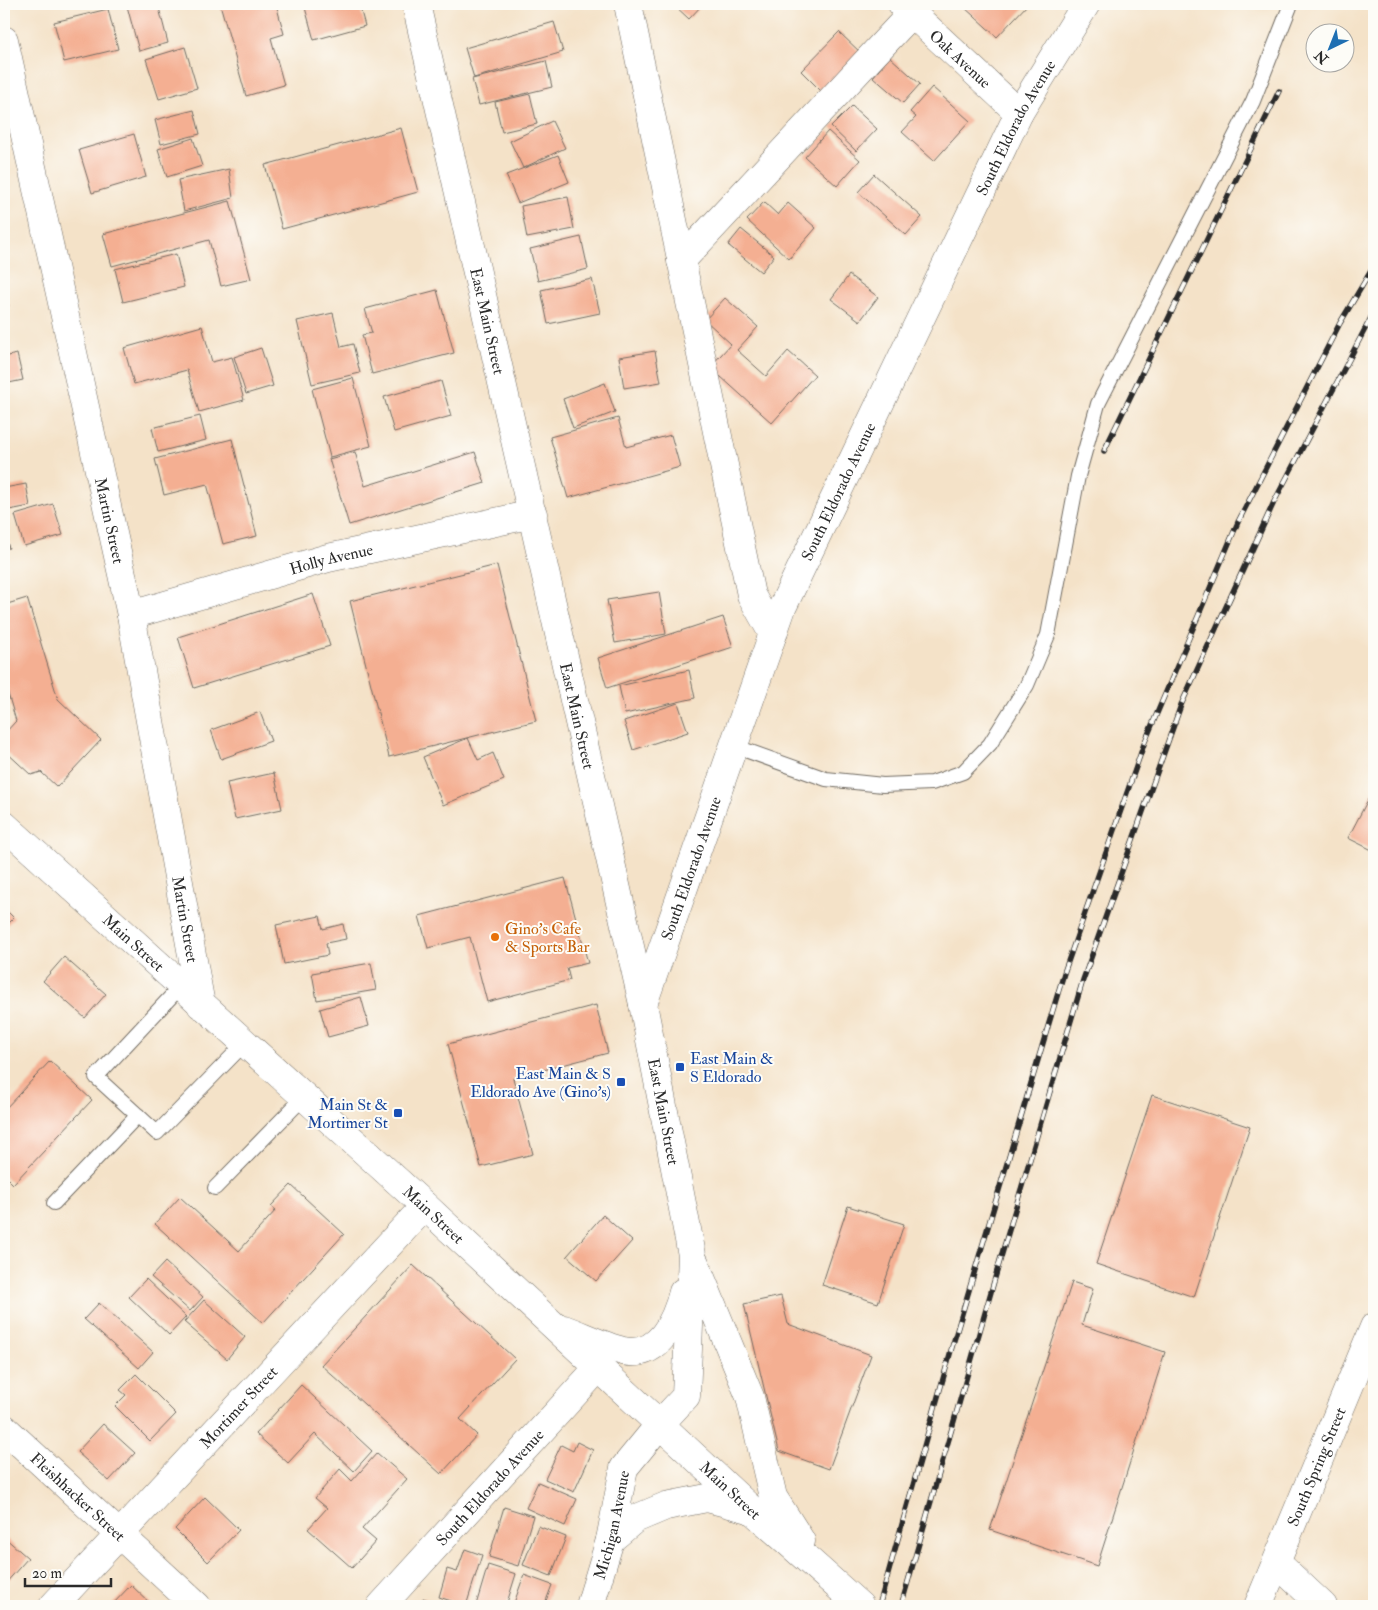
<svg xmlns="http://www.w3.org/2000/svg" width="1378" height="1610" viewBox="0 0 1378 1610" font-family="'IM FELL Double Pica',serif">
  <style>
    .building { fill: #f4af92 }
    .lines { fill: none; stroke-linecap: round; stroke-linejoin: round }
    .lane-casing { stroke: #716b62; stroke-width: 16 }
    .street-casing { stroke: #716b62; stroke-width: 29 }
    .secondary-casing { stroke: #716b62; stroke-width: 29 }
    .lane { stroke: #fff; stroke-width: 14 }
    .street { stroke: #fff; stroke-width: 28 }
    .secondary { stroke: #fff; stroke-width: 28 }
    .rail-casing { stroke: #2b2b2b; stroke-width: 5.5 }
    .rail { stroke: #fdfcf7; stroke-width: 4; stroke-dasharray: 11; stroke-linecap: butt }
    .food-dot { fill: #e8710a; stroke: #fdfcf7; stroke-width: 2 }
    .transit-dot { fill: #1a4fb4; stroke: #fdfcf7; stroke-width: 2 }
    .labels { text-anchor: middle; stroke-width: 4; stroke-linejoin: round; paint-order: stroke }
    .street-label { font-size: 16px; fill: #2b2b2b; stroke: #fdfcf7 }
    .food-label { font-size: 16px; fill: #c56008; stroke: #fdfcf7; text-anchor: start }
    .transit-label { font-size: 16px; fill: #164399; stroke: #fdfcf7; text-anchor: end }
  </style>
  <rect width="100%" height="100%" fill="#fdfcf7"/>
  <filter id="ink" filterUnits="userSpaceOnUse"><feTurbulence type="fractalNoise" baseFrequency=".02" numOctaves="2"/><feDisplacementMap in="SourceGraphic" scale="10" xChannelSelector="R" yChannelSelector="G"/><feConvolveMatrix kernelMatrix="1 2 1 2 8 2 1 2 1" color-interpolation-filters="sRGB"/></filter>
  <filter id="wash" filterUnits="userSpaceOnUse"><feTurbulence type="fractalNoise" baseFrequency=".0096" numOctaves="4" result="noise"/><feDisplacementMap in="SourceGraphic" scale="20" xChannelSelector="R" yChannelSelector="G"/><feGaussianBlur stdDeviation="1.12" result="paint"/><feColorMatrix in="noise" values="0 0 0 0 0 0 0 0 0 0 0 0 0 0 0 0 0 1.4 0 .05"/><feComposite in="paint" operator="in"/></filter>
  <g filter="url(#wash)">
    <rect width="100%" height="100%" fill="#f4e2c8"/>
    <g id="blocks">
      <!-- building -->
      <path class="building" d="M137,4H158L168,43L139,51L127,6Z
        M220,4H276L284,34L271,38L284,85L246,96Z
        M304,4H359L365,26L314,40Z
        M673,4H703L689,19Z
        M967,4H1028L997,37L964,7Z
        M108,9L118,49L64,62L54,22Z
        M554,22L563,52L474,78L465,48Z
        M839,32L863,55L825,95L801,71Z
        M185,47L197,88L159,99L146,59Z
        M890,57L920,84L903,103L873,77Z
        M546,61L552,87L479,105L472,79Z
        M932,87L970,121L934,161L902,132L916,117L910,112Z
        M530,94L537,124L502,132L495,102Z
        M852,106L877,129L856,151L831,127Z
        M194,110L200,134L161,144L155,120Z
        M552,121L565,148L523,168L510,141Z
        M401,128L418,192L282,229L265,165Z
        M828,131L860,160L837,186L805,157Z
        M134,134L146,177L92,193L79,150Z
        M193,138L202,166L167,177L158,149Z
        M558,155L569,182L518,203L506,175Z
        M229,169L233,198L184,211L178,180Z
        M874,174L922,217L906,235L858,192Z
        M568,197L574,229L527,238L521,206Z
        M230,201L251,279L221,286L209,240L112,266L103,234Z
        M764,202L778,215L788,203L816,228L789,259L747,220Z
        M741,229L774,256L761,272L728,245Z
        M581,237L588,269L538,281L530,249Z
        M176,254L184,287L123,302L115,269Z
        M849,275L878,297L860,321L831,299Z
        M592,279L600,313L548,324L541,290Z
        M437,290L454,353L372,374L362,335L372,333L365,309Z
        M4,294L9,306L4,308Z
        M725,298L758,327L737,350L766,376L788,351L815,375L772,423L710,367L731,344L705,320Z
        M333,313L341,347L353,344L360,373L312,384L297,321Z
        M202,326L212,362L232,357L244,400L199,412L187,370L134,384L124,348Z
        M261,348L273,386L246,394L234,357Z
        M655,351L661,382L624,388L619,357Z
        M17,354L23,380L4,384V357Z
        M353,378L371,446L330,457L312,389Z
        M441,381L451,416L394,432L384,397Z
        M605,383L615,412L573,428L563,399Z
        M200,416L206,440L158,452L152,428Z
        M618,418L626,447L671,435L680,467L568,498L550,437Z
        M232,439L257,536L223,544L207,484L164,495L155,459Z
        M355,452L365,486L475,452L485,483L349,525L329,459Z
        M26,484L30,506L4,511V488Z
        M53,504L63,535L24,546L15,515Z
        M4,533L9,548L4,549Z
        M497,565L536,721L389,757L350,601Z
        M659,592L666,634L615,643L607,600Z
        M313,594L330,646L194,688L178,637Z
        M27,598L58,699L101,740L57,787L41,772L31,775L4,750V734L16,721L4,680V605Z
        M723,617L733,647L607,688L598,658Z
        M689,670L695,698L625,714L619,686Z
        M678,703L688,732L633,750L624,721Z
        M260,712L271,741L221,759L211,730Z
        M468,738L478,760L493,753L504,780L443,805L423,757Z
        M274,773L282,809L235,819L227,783Z
        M1374,788V851L1348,838Z
        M565,878L588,963L567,968L570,980L487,1002L470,937L428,948L419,916Z
        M4,908L14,918L4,928Z
        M320,916L323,929L343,924L346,939L326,943L328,955L284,964L276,925Z
        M64,957L106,994L85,1018L43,981Z
        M371,963L376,990L317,1000L312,973Z
        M361,997L369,1026L328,1037L320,1009Z
        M596,1005L608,1053L513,1078L533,1154L481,1167L448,1044Z
        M50,1061L92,1100L13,1184L4,1175V1110Z
        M1152,1095L1250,1127L1194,1297L1096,1264Z
        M291,1185L344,1234L263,1323L155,1224L180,1197L239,1251L276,1210L271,1206Z
        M848,1206L904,1224L878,1303L822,1285Z
        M603,1215L632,1241L596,1281L567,1256Z
        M165,1262L203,1297L190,1311L151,1277Z
        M413,1265L515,1359L460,1419L477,1435L441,1474L321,1365Z
        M146,1279L186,1317L169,1335L129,1297Z
        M1072,1282L1093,1289L1082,1325L1165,1352L1097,1566L990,1530Z
        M781,1296L788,1324L871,1355L829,1469L779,1451L744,1304Z
        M204,1300L245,1337L227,1359L184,1322Z
        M99,1303L153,1352L139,1368L84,1319Z
        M136,1374L176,1414L150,1441L115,1406L126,1395L120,1390Z
        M301,1385L372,1451L354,1471L315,1434L288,1463L256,1434Z
        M103,1424L135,1453L109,1481L77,1452Z
        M577,1442L593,1450L574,1492L545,1479L561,1445L573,1451Z
        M377,1453L407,1479L362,1529L376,1541L352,1568L308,1529L327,1508L315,1498L340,1469L352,1481Z
        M538,1482L577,1499L565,1526L526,1508Z
        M205,1497L239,1530L208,1562L175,1529Z
        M504,1507L533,1516L518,1566L489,1557Z
        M538,1526L566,1537L551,1576L523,1565Z
        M4,1537L28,1558L4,1585Z
        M465,1549L482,1555L466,1606L439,1597L447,1569L457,1572Z
        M488,1565L516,1574L506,1606L476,1605Z
        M524,1575L552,1585L544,1606H513Z
        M131,1585L153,1606H111Z
        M423,1598L445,1606H420Z"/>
    </g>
  </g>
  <g filter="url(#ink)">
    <use href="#blocks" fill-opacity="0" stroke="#716b62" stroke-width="1"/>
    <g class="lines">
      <defs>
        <path id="lane" d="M734,746L826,779L883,785L932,783L963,772L990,744L1027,685L1048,635L1078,476L1098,404L1253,101L1291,4
          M181,986L96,1077L157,1133L244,1044
          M215,1188L304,1097
          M54,1203L138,1115"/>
        <g id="street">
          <path d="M628,4L751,595L773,634"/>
          <path id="s1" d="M902,4L1019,113"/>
          <path id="s2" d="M4,40L131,615L201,1005"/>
          <path d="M681,261L912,13"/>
          <path id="s3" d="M131,615L328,558L533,514"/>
          <path id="s4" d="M643,1004L782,608L1019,113L1086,4"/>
          <path id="s5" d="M4,1428L197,1606"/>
          <path id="s6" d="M53,1606L425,1206"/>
          <path id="s7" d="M381,1606L598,1368"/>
          <path id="s8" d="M590,1606L610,1540L624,1468L660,1424"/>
          <path id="s9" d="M1258,1606L1374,1327"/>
        </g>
        <g id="secondary">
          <path id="s10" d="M416,4L643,1004L692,1255L686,1396L660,1424"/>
          <path id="s11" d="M4,825L425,1206L752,1510L860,1606"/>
          <path d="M695,1263L750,1397L773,1497L801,1541"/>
          <path d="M564,1329C583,1336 603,1346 623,1351C659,1359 676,1320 683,1292"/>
          <path d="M610,1540L635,1519L666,1506L707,1498L749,1509"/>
          <path d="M1277,1563L1323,1606"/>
        </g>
      </defs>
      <!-- lane casing -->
      <use href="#lane" class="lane-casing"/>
      <!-- street casing -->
      <use href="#street" class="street-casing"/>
      <!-- secondary casing -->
      <use href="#secondary" class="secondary-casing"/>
      <!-- lane -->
      <use href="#lane" class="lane"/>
      <!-- street -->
      <use href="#street" class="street"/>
      <!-- secondary -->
      <use href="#secondary" class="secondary"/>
      <defs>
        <path id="rail" d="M1104,451L1279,91
          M879,1606L952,1347L1064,973L1144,744L1238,522L1340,323L1374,266
          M901,1606L1001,1257L1083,980L1181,705L1274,502L1374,312"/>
      </defs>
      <!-- rail casing -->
      <use href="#rail" class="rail-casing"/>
      <!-- rail -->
      <use href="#rail" class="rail"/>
    </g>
  </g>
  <!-- markers -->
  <circle class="food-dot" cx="495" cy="937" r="5"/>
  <g class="transit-dot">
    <rect x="675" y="1062" width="10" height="10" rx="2.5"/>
    <rect x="616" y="1077" width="10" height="10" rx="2.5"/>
    <rect x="393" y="1108" width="10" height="10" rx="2.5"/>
  </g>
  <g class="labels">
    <!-- street labels -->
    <g class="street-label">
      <text dy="6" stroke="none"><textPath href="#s1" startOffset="80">Oak Avenue</textPath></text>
      <text dy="6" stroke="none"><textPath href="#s4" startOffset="954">South Eldorado Avenue</textPath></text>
      <text dy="6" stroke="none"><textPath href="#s10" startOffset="325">East Main Street</textPath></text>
      <text dy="6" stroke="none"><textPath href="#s4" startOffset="549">South Eldorado Avenue</textPath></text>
      <text dy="6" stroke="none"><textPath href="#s2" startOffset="492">Martin Street</textPath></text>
      <text dy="6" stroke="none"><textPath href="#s3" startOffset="208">Holly Avenue</textPath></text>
      <text dy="6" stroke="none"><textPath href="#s10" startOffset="730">East Main Street</textPath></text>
      <text dy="6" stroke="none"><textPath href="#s4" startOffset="144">South Eldorado Avenue</textPath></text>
      <text dy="6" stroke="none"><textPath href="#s2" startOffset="898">Martin Street</textPath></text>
      <text dy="6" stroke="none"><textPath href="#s11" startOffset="175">Main Street</textPath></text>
      <text dy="6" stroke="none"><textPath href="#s10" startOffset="1135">East Main Street</textPath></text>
      <text dy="6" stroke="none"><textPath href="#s11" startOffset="580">Main Street</textPath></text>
      <text dy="6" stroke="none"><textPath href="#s6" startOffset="272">Mortimer Street</textPath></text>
      <text dy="6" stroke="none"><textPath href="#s9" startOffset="151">South Spring Street</textPath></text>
      <text dy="6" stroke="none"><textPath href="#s7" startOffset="161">South Eldorado Avenue</textPath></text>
      <text dy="6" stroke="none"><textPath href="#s11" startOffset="985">Main Street</textPath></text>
      <text dy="6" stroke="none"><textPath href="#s5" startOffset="101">Fleishhacker Street</textPath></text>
      <text dy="6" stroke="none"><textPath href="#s8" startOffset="84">Michigan Avenue</textPath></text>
    </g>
    <!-- food labels -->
    <g class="food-label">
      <text x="505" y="934">Gino's Cafe<tspan x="505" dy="18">&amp; Sports Bar</tspan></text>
    </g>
    <!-- transit labels -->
    <g class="transit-label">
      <text x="690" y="1064" text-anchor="start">East Main &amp;<tspan x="690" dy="18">S Eldorado</tspan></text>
      <text x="611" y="1079">East Main &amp; S<tspan x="611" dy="18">Eldorado Ave (Gino's)</tspan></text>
      <text x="388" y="1110">Main St &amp;<tspan x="388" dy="18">Mortimer St</tspan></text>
    </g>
  </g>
  <!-- margin -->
  <rect width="1378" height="1610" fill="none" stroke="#fdfcf7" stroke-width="20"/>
  <!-- north arrow -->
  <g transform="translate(1330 48) rotate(223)"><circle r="24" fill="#fdfcf7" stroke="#a9a8a5"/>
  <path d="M0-4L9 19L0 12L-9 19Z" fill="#1f6fb2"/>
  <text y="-8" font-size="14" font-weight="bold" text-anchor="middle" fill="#2b2b2b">N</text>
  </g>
  <!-- scale -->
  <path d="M25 1578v8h86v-8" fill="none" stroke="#2b2b2b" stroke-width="2.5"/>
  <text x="32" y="1578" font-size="15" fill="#2b2b2b" stroke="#fdfcf7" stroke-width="4" paint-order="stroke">20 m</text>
</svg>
